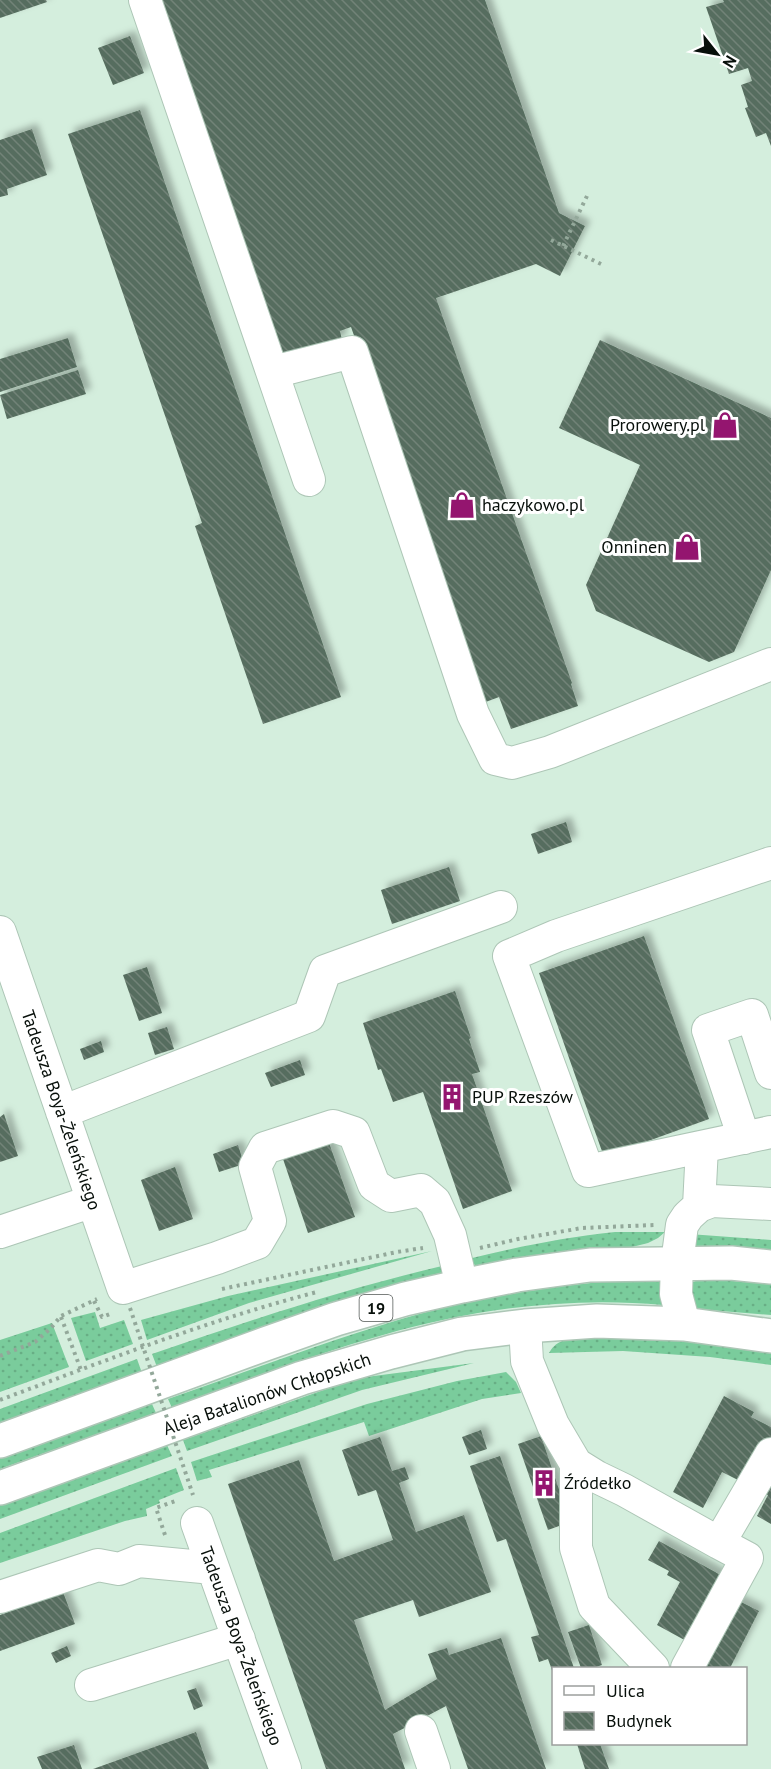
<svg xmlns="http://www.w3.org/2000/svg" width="771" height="1769" viewBox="0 0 771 1769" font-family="'PT Sans',sans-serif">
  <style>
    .grass { fill: url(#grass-dots) }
    .building { fill: url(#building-back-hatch); filter: url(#shadow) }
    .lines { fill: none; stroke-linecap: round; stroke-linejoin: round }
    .minor-casing { stroke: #adc6b6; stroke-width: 34 }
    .major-casing { stroke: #adc6b6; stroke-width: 36 }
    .path { stroke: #93a89a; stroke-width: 4; stroke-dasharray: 3 4.5; stroke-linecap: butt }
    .minor { stroke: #fff; stroke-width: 32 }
    .major { stroke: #fff; stroke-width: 33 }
    .path-bridge { stroke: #93a89a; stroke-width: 4; stroke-dasharray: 3 4.5; stroke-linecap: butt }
    .labels { text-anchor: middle; stroke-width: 6; stroke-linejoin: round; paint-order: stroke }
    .shield { fill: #fff; stroke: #515754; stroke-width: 1.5 }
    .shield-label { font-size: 16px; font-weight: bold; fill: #070f0a }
    .poi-label { font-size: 18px; fill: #070f0a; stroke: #fff; text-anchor: start }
    .street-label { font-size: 18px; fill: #070f0a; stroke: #fff }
  </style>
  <defs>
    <pattern id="grass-dots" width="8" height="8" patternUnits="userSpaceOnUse" patternTransform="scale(1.5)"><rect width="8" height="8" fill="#7acc9c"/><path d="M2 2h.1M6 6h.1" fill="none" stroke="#68ae85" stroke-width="1.8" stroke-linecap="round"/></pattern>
    <pattern id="building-back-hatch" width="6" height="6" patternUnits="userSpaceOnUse" patternTransform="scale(1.5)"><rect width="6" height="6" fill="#566d5e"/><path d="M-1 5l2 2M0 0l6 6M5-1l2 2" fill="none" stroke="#728378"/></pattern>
    <filter id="shadow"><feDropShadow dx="5.5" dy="-5.5" stdDeviation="3" flood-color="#0004"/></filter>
  </defs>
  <rect width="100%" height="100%" fill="#d4eedd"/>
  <!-- grass -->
  <path class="grass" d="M615,1232H665L658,1238L648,1243L632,1247H604L476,1266L468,1259C517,1247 565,1237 615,1232Z
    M689,1234L771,1240V1250L689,1246Z
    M432,1251L249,1303L147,1340L141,1320L228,1296Z
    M442,1266V1274C344,1296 251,1332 157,1367L152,1354C248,1321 344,1289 442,1266Z
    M645,1279L664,1280L663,1305C569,1296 474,1309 383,1335C311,1355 241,1383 172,1408L168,1399C252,1370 334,1338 419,1314C493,1294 569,1283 645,1279Z
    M709,1279L771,1284V1315L696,1309L687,1295L691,1283L698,1280Z
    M95,1312L100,1328L124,1320L133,1344L86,1361L71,1318Z
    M52,1323L69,1367L0,1392V1340Z
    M577,1338H636L674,1340L719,1345L771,1353V1365L710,1357L623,1351L549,1353C556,1341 564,1340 577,1338Z
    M137,1359L142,1373L0,1424V1409Z
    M474,1363L362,1390L187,1451L183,1440L329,1388L366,1377Z
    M506,1372L516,1382L521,1393L482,1399L369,1436L364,1422L209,1470L212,1477L197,1481L191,1462L367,1404L457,1381Z
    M152,1404L156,1413L0,1469V1459Z
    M167,1445L172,1456L0,1519V1506Z
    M176,1468L184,1490L159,1500L160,1503L146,1509L147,1516L125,1521L0,1563V1533Z"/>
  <!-- building -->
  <path class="building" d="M0,0H46L47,2L0,18Z
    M161,0H485L559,213L585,226L560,276L536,264L436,298L572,683L571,684L578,706L511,729L499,697L483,703L351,327L340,331L342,340L285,359Z
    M723,0H771V146L766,133L756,137L745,108L748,107L741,85L752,81L748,68L729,74L706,7L724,2Z
    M130,36L144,73L113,85L98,48Z
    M140,110L341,697L263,724L195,526L202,523L68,134Z
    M32,129L47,175L7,189L8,195L0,197V140Z
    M68,338L77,367L0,392V359Z
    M600,340L771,418V570L734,652L709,662L596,611L586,585L640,465L559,428Z
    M78,370L86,394L7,419L0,395Z
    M566,822L572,842L538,854L531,834Z
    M449,867L460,901L392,924L381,890Z
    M644,936L709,1119L604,1157L539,973Z
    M147,967L162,1013L139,1021L123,975Z
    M455,991L471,1038L469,1039L480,1072L472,1074L512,1191L463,1209L423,1092L393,1102L381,1069L378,1070L363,1023Z
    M167,1027L174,1049L155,1055L148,1033Z
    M101,1041L104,1052L84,1060L80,1049Z
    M300,1060L305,1075L271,1087L265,1073Z
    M4,1114L18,1156L0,1162V1117Z
    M327,1137L355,1217L308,1233L281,1153Z
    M238,1145L244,1164L219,1172L213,1154Z
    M175,1167L193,1219L159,1231L141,1180Z
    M724,1396L754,1412L751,1417L771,1427V1524L757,1516L768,1495L722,1472L703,1508L673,1492Z
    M481,1430L487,1449L469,1455L462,1437Z
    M541,1436L570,1522L548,1530L518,1444Z
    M380,1437L392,1471L405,1467L409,1479L399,1483L416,1532L464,1515L491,1592L419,1617L413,1600L354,1620L385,1710L437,1679L428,1654L447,1648L449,1655L501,1638L546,1769H468L446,1706L393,1734L405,1769H326L228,1484L299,1460L334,1561L393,1540L376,1490L358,1496L342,1450Z
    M500,1456L574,1668H554V1676L548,1659L539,1662L531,1637L539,1635L506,1539L497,1542L470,1466Z
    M659,1541L726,1578L690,1643L657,1625L680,1582L667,1575L669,1571L648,1560Z
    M63,1592L75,1624L0,1651V1615Z
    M735,1599L759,1611L730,1668H700Z
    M589,1625L602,1665L593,1668H581L568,1632Z
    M67,1646L71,1656L56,1663L51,1653Z
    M196,1688L203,1706L194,1710L187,1691Z
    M196,1732L209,1769H93Z
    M577,1744H600L609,1769H585Z
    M74,1745L82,1769H42L37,1757Z"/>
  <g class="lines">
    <defs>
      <path id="minor" d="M145,0L309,480
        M273,372L352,352L473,714L495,759L512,763L550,752L771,664
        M771,863L556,936L509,956L588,1171L771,1132
        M0,932L123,1288L217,1258L257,1243L270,1221L255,1167L265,1148L333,1126L354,1133L374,1185L391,1196L421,1190L435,1202L450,1235L462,1286
        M62,1112L309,1016L325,971L501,907
        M744,1138L708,1030L752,1015L771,1073
        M699,1206L702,1147
        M0,1232L93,1201
        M684,1324L676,1294L677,1263L682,1225L688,1216L699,1206L712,1201L771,1204
        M525,1326L527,1361L553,1425L576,1464L597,1477L624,1490L719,1543L771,1454
        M576,1464V1548L594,1606L653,1668
        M197,1523L285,1769
        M0,1597L98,1565L119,1569L139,1561L213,1568
        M687,1668L747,1558L719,1543
        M91,1685L239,1639
        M421,1731L434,1769"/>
      <path id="major" d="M0,1441L265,1344L336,1319L405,1299L462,1286L517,1275L590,1265L731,1263L771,1267
        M0,1488L302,1378L391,1352L462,1334L525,1326L597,1321L684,1324L771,1336"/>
    </defs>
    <!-- minor casing -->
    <use href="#minor" class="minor-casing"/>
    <!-- major casing -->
    <use href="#major" class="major-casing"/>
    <!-- path -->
    <path class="path" d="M551,240L601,264
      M563,246L587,196
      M480,1248L518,1239L582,1228L654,1225
      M222,1289L397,1252L423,1248
      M94,1301L102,1317L110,1314
      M61,1317L81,1370
      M0,1356L35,1342L50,1329L61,1316L97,1299
      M0,1400C104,1361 209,1320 317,1292
      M165,1535L156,1508L178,1500"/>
    <!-- minor -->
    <use href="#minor" class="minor"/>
    <!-- major -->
    <use href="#major" class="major"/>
    <!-- path-bridge -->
    <path class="path-bridge" d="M130,1308L193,1495"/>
  </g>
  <!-- icons -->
  <defs>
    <symbol id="shop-bare" viewBox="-9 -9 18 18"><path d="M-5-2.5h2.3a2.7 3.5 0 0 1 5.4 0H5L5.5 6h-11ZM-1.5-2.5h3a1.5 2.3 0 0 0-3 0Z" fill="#94156f" stroke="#fff" stroke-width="2.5" paint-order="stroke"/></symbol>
    <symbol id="building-bare" viewBox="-9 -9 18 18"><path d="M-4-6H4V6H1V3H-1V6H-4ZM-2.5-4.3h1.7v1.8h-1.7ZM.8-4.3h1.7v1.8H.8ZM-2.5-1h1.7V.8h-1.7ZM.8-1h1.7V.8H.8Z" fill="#94156f" stroke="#fff" stroke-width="2.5" paint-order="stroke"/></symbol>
  </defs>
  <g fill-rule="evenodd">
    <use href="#shop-bare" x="706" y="406" width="38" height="38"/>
    <use href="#shop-bare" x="443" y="486" width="38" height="38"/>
    <use href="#shop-bare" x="668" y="528" width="38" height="38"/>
    <use href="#building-bare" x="433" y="1078" width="38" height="38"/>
    <use href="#building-bare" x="525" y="1464" width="38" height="38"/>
  </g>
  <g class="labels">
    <!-- shield labels -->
    <rect class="shield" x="359.5" y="1295" width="33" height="26" rx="4.5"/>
    <g class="shield-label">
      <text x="376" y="1314">19</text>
    </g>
    <!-- poi labels -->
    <g class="poi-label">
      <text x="705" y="431" text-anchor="end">Prorowery.pl</text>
      <text x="482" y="511">haczykowo.pl</text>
      <text x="667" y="553" text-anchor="end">Onninen</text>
      <text x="472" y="1103">PUP Rzeszów</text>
      <text x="564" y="1489">Źródełko</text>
    </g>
    <!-- street labels -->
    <g class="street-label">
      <text transform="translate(61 1110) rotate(71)" y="6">Tadeusza Boya-Żeleńskiego</text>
      <text transform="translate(267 1394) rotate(-19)" y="6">Aleja Batalionów Chłopskich</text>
      <text transform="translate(241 1646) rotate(70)" y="6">Tadeusza Boya-Żeleńskiego</text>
    </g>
  </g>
  <!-- legend -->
  <rect x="552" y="1667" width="195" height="78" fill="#ffffff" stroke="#9c9f9d" stroke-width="1.5"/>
  <rect x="564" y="1686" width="30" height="9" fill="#ffffff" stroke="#9c9f9d" stroke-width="1.5"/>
  <text x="606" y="1697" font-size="18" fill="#070f0a">Ulica</text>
  <rect x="564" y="1712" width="30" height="18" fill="url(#building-back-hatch)" stroke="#9c9f9d" stroke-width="1.5"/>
  <text x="606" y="1727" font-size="18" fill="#070f0a">Budynek</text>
  <!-- north arrow -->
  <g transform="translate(717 54) rotate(121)" stroke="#ffffff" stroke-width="4.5" paint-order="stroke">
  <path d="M0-4.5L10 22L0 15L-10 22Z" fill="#070f0a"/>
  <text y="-9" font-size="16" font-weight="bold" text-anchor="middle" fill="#070f0a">N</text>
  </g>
</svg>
